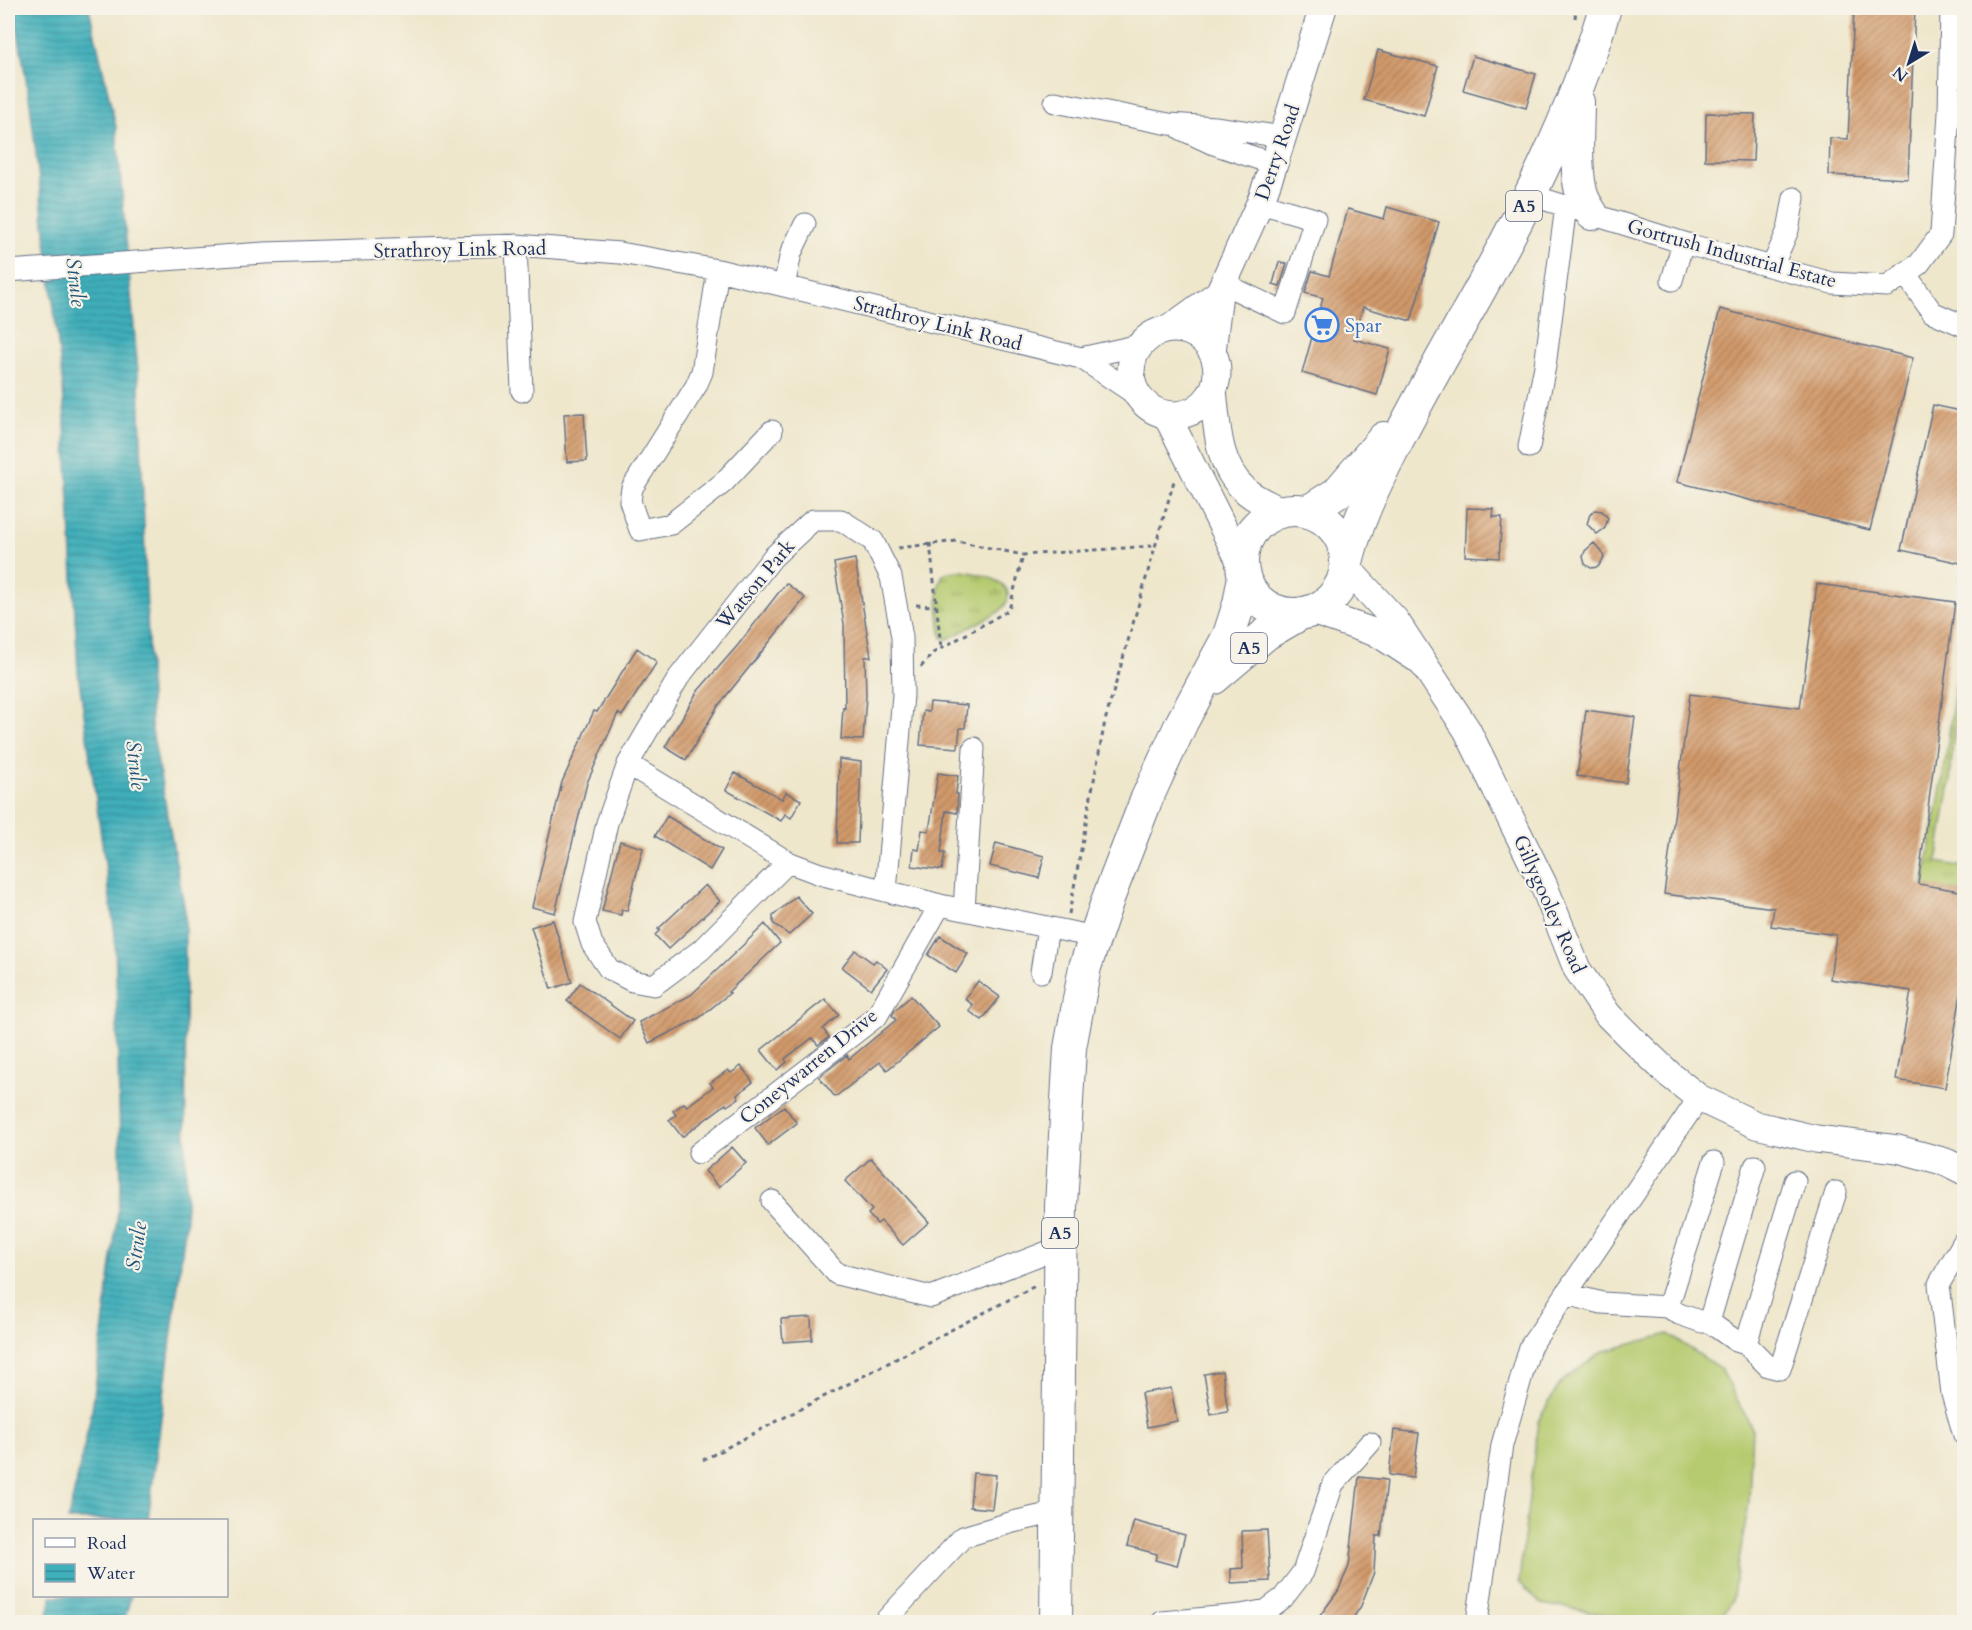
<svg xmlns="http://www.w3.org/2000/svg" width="1972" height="1630" viewBox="0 0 1972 1630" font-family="Cardo,serif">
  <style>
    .grass { fill: url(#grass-tufts); stroke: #687d66; stroke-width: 1.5 }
    .pitch { fill: #b6cb6f; stroke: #687d66; stroke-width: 1.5 }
    .water { fill: url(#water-rules); stroke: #2d6f8c; stroke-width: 1.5 }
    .building { fill: url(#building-hatch) }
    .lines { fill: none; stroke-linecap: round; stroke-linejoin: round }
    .minor-casing { stroke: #656f84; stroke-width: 23 }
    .major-casing { stroke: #656f84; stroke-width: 29 }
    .highway-casing { stroke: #656f84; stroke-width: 34 }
    .path { stroke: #656f84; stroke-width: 3; stroke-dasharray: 4.5 4.5; stroke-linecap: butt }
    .minor { stroke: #fff; stroke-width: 21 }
    .major { stroke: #fff; stroke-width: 27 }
    .highway { stroke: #fff; stroke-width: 32 }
    .labels { text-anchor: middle; stroke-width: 4.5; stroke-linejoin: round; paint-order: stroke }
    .shield { fill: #f7f3e8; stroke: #5d6a87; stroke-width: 1.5 }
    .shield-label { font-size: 18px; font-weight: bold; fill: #1b2f5e }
    .street-label { font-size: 20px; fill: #1b2f5e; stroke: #f7f3e8 }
    .shop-label { font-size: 20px; fill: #366cbe; stroke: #f7f3e8; text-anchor: start }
    .water-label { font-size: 21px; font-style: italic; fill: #26557a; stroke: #f7f3e8 }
  </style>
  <defs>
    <pattern id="grass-tufts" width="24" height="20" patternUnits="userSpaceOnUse" patternTransform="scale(1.5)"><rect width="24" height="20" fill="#b6cb6f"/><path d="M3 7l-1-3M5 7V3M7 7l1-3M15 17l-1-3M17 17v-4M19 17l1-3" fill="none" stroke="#93a55e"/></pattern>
    <pattern id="water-rules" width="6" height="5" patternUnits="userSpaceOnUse" patternTransform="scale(1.5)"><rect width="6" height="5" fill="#3fafba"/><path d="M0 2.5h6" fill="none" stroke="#348f9a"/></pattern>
    <pattern id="building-hatch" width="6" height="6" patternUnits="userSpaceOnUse" patternTransform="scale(1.5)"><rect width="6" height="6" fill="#d29a6a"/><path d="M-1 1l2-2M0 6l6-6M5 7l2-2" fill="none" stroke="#aa7e5a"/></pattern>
  </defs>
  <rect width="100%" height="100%" fill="#f7f3e8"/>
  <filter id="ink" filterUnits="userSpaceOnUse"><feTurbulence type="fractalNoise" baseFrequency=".0167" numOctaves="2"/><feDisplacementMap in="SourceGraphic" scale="12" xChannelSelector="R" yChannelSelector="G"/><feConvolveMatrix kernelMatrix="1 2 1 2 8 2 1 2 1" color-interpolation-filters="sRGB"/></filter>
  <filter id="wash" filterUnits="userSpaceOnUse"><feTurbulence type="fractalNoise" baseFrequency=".008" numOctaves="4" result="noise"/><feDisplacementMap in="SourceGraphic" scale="24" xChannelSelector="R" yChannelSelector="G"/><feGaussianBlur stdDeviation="1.35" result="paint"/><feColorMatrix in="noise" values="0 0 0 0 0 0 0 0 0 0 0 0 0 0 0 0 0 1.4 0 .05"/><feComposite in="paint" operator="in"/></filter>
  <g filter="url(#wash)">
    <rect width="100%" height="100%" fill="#efe7cc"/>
    <!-- grass -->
    <path class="grass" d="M960,571C981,573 1028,584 999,612L948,639L942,638L941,633C940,620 933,579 946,573C950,571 956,572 960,571Z
      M1964,637V679L1953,740L1950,782L1937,862L1964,867V892L1923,886L1944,772L1954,695Z"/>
    <!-- pitch -->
    <path class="pitch" d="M1668,1334L1721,1369L1752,1428L1749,1503L1732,1601L1719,1620L1711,1622H1657L1541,1604L1519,1582L1538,1421L1561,1382L1602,1352Z"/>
    <!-- water -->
    <path class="water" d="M14,8H89L116,127L139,383L151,725L185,911L186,1222L148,1520H68L92,1410L121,1188L115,935L78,672L63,386L30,103Z
      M52,1596H131L124,1622H46Z"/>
    <g id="blocks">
      <!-- building -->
      <path class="building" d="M1854,8H1915L1908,179L1829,175L1830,138L1848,139Z
        M1378,50L1438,66L1424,116L1364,100Z
        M1473,56L1536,74L1526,108L1463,90Z
        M1706,113L1755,114L1753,161L1705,160Z
        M1387,207L1439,222L1411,321L1363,307L1354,339L1390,349L1377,395L1302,373L1323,298L1305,293L1312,271L1329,276L1348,209L1384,219Z
        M1279,262L1287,264L1280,286L1273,284Z
        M1720,309L1913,358L1870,530L1677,482Z
        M1933,405L1965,412V564L1901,550Z
        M584,413L587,461L567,462L564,414Z
        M1467,508L1494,509L1493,517H1502L1499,558L1465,556Z
        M1595,510L1602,511L1608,518L1605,528L1597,534L1587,524L1590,514Z
        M1594,543L1602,552L1604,558L1598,567L1591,568L1585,564L1583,557L1585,551Z
        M855,559L871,657H865L866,696L863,740L841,739L843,707L845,708L844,624L834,563Z
        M786,583L805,598L718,706L686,760L665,747L697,692L738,645Z
        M1817,584L1955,602L1918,884L1965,892V971L1945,1088L1896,1080L1911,991L1830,979L1836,935L1771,926L1774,908L1664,894L1690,694L1800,708Z
        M637,648L657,662L622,716L618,713L587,783L555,913L532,907L562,782L594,711L597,712Z
        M930,702L967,705L965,728H960L958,748L920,745L923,711L929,712Z
        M1586,710L1635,717L1626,783L1577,776Z
        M839,759L861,762L858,843H837Z
        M735,773L782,799L786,792L801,800L791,818L785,814L781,821L726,790Z
        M938,773L958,776L956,794H958L957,813L946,811L941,853H945L942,870L912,866L914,849L919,850L922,830L929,831Z
        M667,816L722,850L710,870L655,836Z
        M620,841L643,848L627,911L622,910L621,915L602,911Z
        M996,843L1044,856L1039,878L990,866Z
        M705,885L720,901L668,949L655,935L660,930L658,929Z
        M796,896L812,914L789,935L773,923V916Z
        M553,920L572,982L551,989L531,927Z
        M765,924L780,943L728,992L730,993L699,1018L649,1043L639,1022L691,995Z
        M940,936L968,954L956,973L928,955Z
        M855,950L873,963L876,960L887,969L871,989L842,967Z
        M978,981L1000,997L982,1020L969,1011L973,1005L965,999Z
        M580,983L633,1021L620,1039L567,1001Z
        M911,996L939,1027L887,1070L880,1062L835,1097L819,1077L847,1055L849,1059L896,1020L892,1015L895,1010Z
        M825,999L839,1015L823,1029L829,1037L818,1045L812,1038L785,1059L787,1062L777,1070L761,1050Z
        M741,1066L753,1082L737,1095L739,1098L727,1106L726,1104L682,1137L669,1120L676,1115L673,1111L684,1103L687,1106L713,1087L710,1083L728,1070L731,1073Z
        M784,1106L797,1123L768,1145L755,1128Z
        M732,1147L746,1163L719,1187L705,1171Z
        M871,1158L929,1222L903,1245L881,1221L877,1224L868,1214L872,1210L845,1181Z
        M811,1317L812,1340L783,1342L781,1319Z
        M1222,1371L1228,1412L1211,1415L1204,1374Z
        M1171,1388L1177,1421L1147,1427L1141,1393Z
        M1394,1430L1419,1433L1413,1478L1389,1475Z
        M973,1473L996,1475L992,1509L970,1507Z
        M1359,1477L1387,1480L1381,1536H1376L1374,1572L1361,1606L1350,1623H1327L1319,1617L1338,1591L1349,1566Z
        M1134,1521L1185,1535L1177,1566L1155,1560L1157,1554L1127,1546Z
        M1267,1530L1270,1581L1231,1583V1569L1243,1568L1242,1531Z"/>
    </g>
  </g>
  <g filter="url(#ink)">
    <use href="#blocks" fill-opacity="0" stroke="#656f84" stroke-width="1.5"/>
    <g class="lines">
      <defs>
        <path id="minor" d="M1055,102L1169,124L1215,127L1283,137
          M1181,129L1211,143L1274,164
          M1530,195L1694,246L1832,283L1887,286L1919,264L1941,234L1949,113L1951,8
          M516,245L522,391
          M1772,267L1788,230L1794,198
          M718,270L702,372L696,386L632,488L630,501L640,530L671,524L723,483L772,431
          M8,271L264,253L516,245L620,253L718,270L1081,358L1138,396
          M1905,273L1932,312L1964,326
          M1672,280L1683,243
          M1224,284L1285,313L1315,219L1260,203
          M784,286L791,253L805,224
          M1081,358L1140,345
          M1529,447L1545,366L1566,206
          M628,764L788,862L820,874L940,905L1095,937
          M788,862L701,950L654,985L632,981L609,969L592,944L585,922L607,823L628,764L679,677L773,557L813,520H841L873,541L891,577L902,637L903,695L886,891
          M964,910L974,748
          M1041,972L1048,927
          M699,1153L877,1016L940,905
          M772,1201L837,1274L931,1297L1060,1247
          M1964,1241L1939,1284L1952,1394L1964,1435
          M1566,1294L1602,1303L1668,1307L1679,1314L1702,1322H1709L1736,1341L1746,1344L1768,1366L1780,1369L1836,1192
          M1668,1307L1714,1162
          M1709,1322L1755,1166
          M1746,1344L1795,1181
          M884,1622L963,1537L1013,1522L1057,1512
          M1162,1622L1241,1615L1267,1610L1283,1598L1303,1572L1333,1484L1370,1443
          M1477,1622L1502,1445L1530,1347L1699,1098"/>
        <path id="major" d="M1169,329L1219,293
          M1131 372a43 43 0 1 1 86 0a43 43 0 1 1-86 0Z
          M1212,352L1219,293L1260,203L1274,164L1323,8
          M1213,390C1217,425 1217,466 1245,490C1254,499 1270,505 1281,511
          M1166,414L1243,567
          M1346,567L1395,620L1467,730L1544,886L1577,969L1608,1015L1631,1038L1670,1075L1699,1098L1756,1125L1816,1139L1898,1149L1946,1162L1964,1171
          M1312,611L1379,634L1416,658"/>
        <path id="highway" d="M1578,102C1578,127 1574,175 1583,198C1585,203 1589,209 1592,214
          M1242 562a52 52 0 1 1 104 0a52 52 0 1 1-104 0Z
          M1307,512L1337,493L1384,438
          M1347,562C1357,522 1373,489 1391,453C1415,405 1441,360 1467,313C1522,216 1573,115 1605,8
          M1214,678L1266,634L1302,613
          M1056,1622L1061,1206L1070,1048L1085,967L1109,896L1147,798L1182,722L1229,635L1239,604L1244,576"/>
      </defs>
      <!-- minor casing -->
      <use href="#minor" class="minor-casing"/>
      <!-- major casing -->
      <use href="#major" class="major-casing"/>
      <!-- highway casing -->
      <use href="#highway" class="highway-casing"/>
      <!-- path -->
      <path class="path" d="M1575,18L1576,8
        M930,543L941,648
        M898,548L957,541L1023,555L1153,546
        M916,605L936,606
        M921,667L933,653L1009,610L1023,556
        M1069,914L1105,721L1174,481
        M703,1460L1035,1286"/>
      <!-- minor -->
      <use href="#minor" class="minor"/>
      <!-- major -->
      <use href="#major" class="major"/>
      <!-- highway -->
      <use href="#highway" class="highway"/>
    </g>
  </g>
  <!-- icons -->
  <defs>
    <symbol id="supermarket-ring" viewBox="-11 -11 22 22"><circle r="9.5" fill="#f7f3e8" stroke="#3f7fe0" stroke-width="1.5"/><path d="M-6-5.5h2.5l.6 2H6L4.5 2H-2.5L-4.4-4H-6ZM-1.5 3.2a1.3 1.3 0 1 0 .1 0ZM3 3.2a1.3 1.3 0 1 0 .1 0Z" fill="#3f7fe0"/></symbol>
  </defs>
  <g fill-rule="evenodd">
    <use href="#supermarket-ring" x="1303" y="306" width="38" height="38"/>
  </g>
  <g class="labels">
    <!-- shield labels -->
    <g class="shield">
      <rect x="1506" y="191" width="36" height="30" rx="4.5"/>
      <rect x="1231" y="633" width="36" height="30" rx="4.5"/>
      <rect x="1042" y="1218" width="36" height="30" rx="4.5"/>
    </g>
    <g class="shield-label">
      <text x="1524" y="212">A5</text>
      <text x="1249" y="654">A5</text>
      <text x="1060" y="1239">A5</text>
    </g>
    <!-- street labels -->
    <g class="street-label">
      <text transform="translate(1277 152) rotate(-71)" y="7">Derry Road</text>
      <text transform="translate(460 249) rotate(-1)" y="7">Strathroy Link Road</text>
      <text transform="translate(1732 253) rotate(15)" y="7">Gortrush Industrial Estate</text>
      <text transform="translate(938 323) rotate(14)" y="7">Strathroy Link Road</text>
      <text transform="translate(755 584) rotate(-50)" y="7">Watson Park</text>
      <text transform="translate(1550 904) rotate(66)" y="7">Gillygooley Road</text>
      <text transform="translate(808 1066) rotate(-39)" y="7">Coneywarren Drive</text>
    </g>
    <!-- shop labels -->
    <g class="shop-label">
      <text x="1345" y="332">Spar</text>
    </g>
    <!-- water labels -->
    <g class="water-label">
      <text transform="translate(76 282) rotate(83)" y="7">Strule</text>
      <text transform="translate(136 765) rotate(83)" y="7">Strule</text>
      <text transform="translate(136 1246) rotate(-82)" y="7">Strule</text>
    </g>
  </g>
  <!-- margin -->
  <rect width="1972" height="1630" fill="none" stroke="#f7f3e8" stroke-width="30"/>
  <!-- legend -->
  <rect x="33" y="1519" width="195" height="78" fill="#f7f3e8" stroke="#9fa5b1" stroke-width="1.5"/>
  <rect x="45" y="1538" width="30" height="9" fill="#ffffff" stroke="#9fa5b1" stroke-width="1.5"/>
  <text x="87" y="1549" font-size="18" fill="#1b2f5e">Road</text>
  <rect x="45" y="1564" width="30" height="18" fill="url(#water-rules)" stroke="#9fa5b1" stroke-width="1.5"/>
  <text x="87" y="1579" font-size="18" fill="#1b2f5e">Water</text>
  <!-- north arrow -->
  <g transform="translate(1909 63) rotate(218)" stroke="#f7f3e8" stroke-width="4.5" paint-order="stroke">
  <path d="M0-4.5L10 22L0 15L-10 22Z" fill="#1b2f5e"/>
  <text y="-9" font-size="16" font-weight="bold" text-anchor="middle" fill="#1b2f5e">N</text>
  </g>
</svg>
